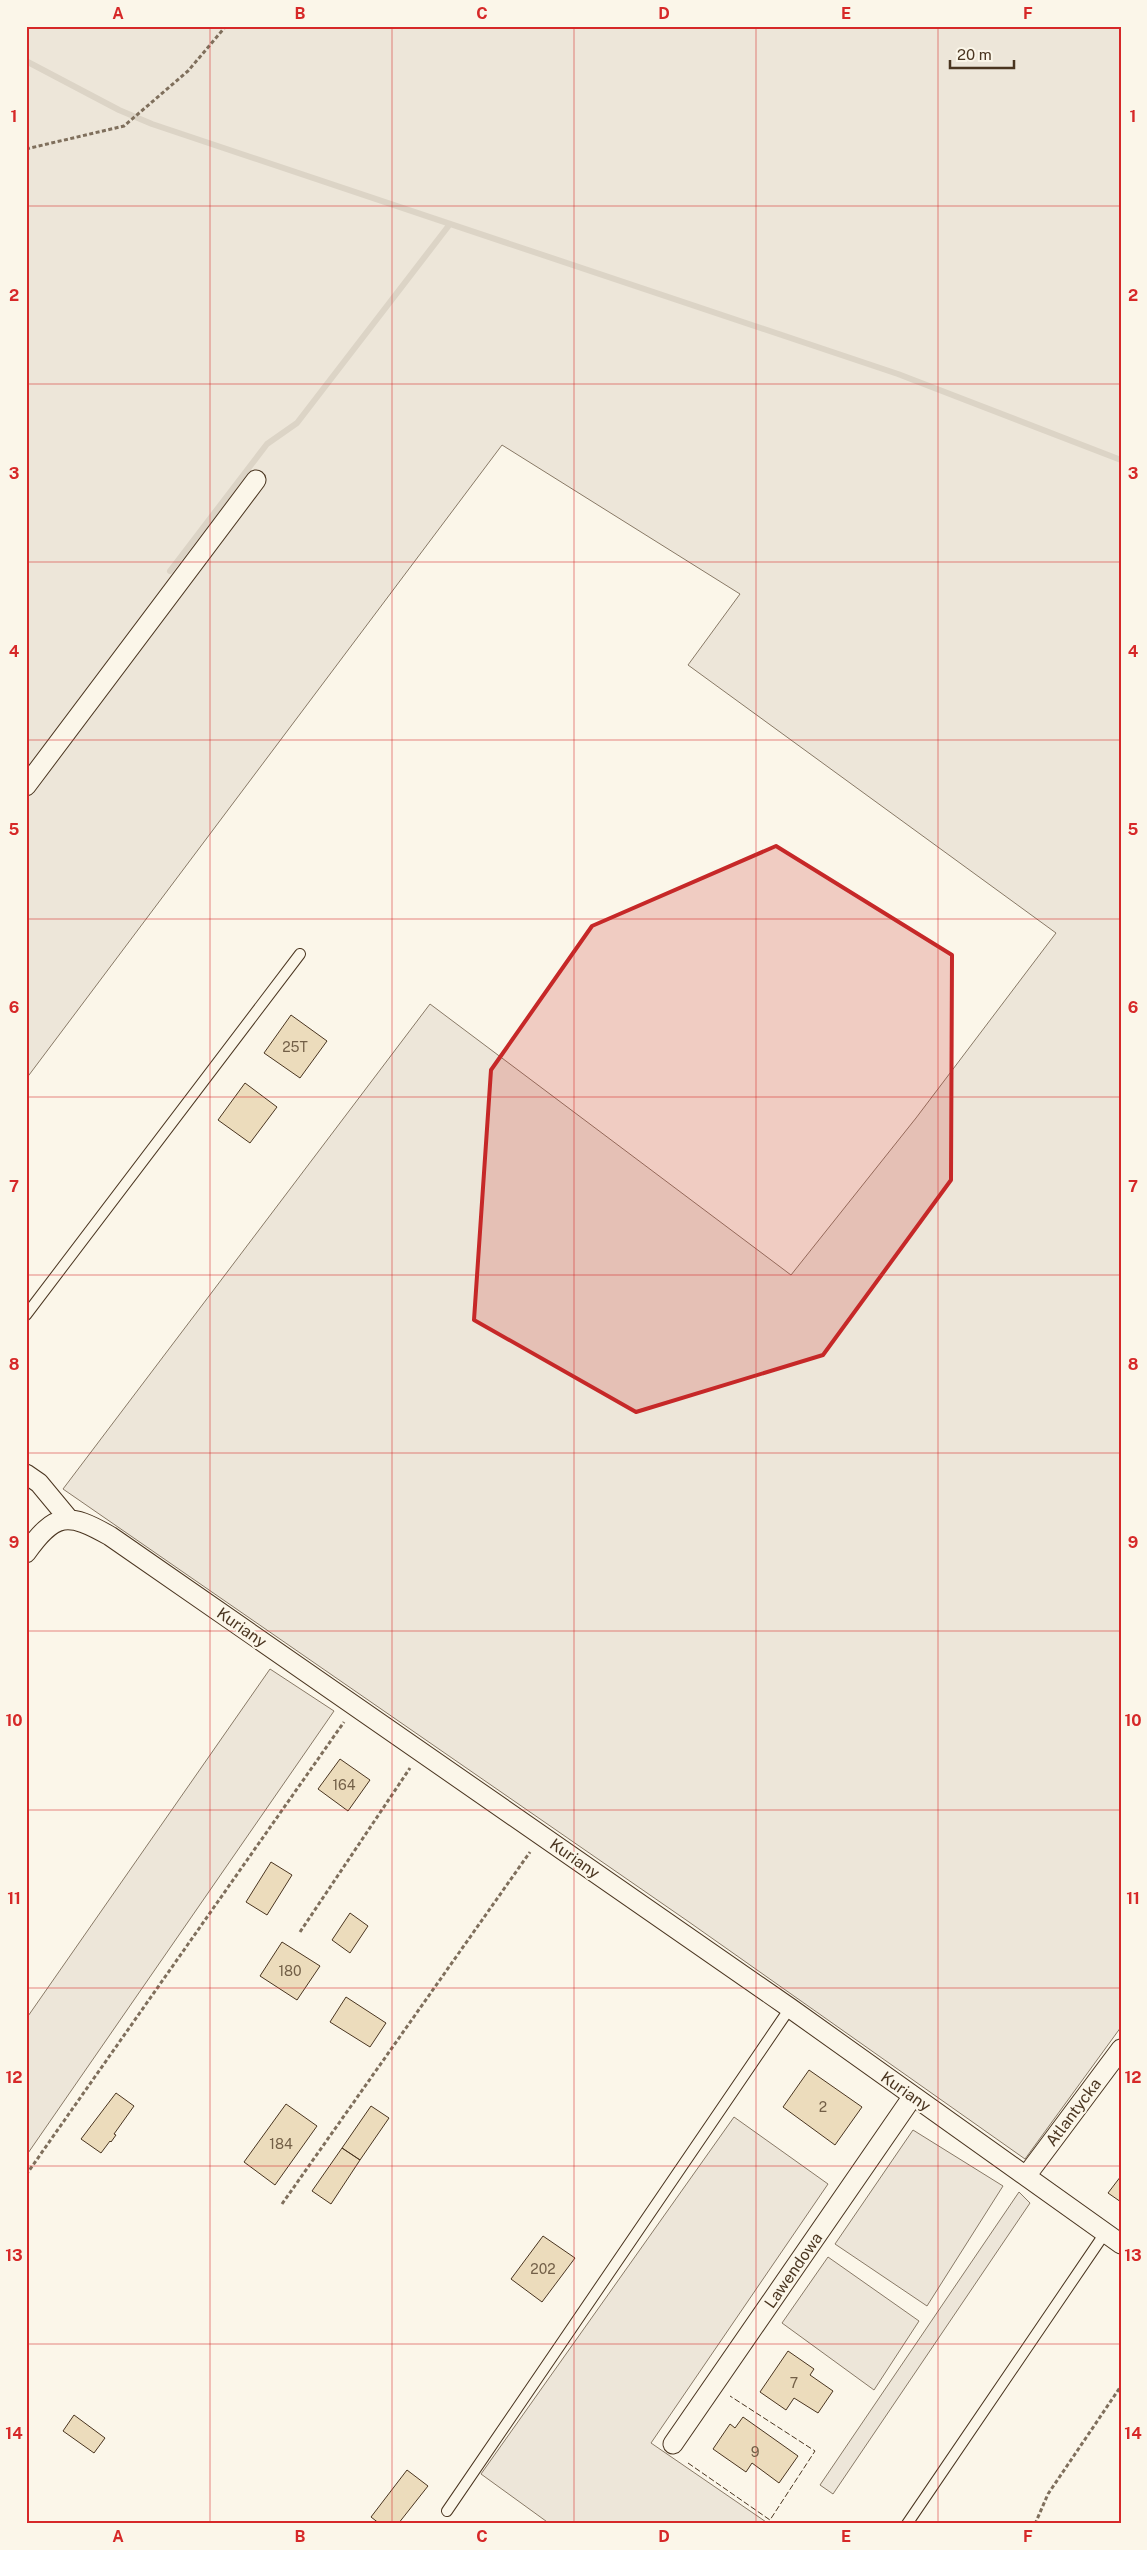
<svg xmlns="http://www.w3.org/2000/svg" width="1147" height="2550" viewBox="0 0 1147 2550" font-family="'Public Sans',sans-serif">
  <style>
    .green { fill: #ede6d9; stroke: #887966 }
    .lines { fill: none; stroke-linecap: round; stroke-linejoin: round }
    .stream { stroke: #dcd4c6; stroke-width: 6 }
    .building { fill: #ecdcbc; stroke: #4a3520 }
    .service-casing { stroke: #4a3520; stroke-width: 12 }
    .minor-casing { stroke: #4a3520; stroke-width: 21 }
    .path { stroke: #7f6f5c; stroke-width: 3; stroke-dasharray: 4 2.5; stroke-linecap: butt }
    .service { stroke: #fbf6e9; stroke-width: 10 }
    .minor { stroke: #fbf6e9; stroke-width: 19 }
    .fence { stroke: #4a3520; stroke-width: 1; stroke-dasharray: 6 2.5; stroke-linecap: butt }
    .marked { fill: #c62828; fill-opacity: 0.2; stroke: #c62828; stroke-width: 4; stroke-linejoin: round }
    .grid { fill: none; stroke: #d62828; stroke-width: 1; stroke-opacity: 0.55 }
    .labels { text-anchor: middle; stroke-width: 4; stroke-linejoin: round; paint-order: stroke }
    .number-label { font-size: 14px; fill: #725f47 }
    .street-label { font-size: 16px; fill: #4a3520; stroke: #fbf6e9 }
    .neatline { fill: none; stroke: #d62828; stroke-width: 2 }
    .grid-label { font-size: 16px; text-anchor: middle; font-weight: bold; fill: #d62828 }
  </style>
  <rect width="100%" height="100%" fill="#fbf6e9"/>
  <!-- green -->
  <path class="green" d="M26,26H1121V2027L1025,2159L689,1922L63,1489L430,1004L791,1275L916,1118L1056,933L688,665L740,594L502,445L26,1079Z
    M270,1669L334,1711L26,2156V2019Z
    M734,2117L828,2184L651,2443L769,2524H550L481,2474Z
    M913,2130L1003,2186L927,2306L835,2244Z
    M1019,2192L1030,2203L833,2494L820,2485Z
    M828,2257L919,2321L874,2390L782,2323Z"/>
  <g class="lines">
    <!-- stream -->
    <path class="stream" d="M26,61L119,110L152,124L898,374L1121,460
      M170,571L267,444L297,423L450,224"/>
  </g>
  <!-- building -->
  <path class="building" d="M291,1015L327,1041L300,1078L264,1053Z
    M245,1083L277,1107L250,1143L218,1120Z
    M340,1759L370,1780L348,1811L318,1789Z
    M271,1862L292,1875L267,1915L246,1902Z
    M350,1913L368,1926L350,1953L332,1940Z
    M282,1942L320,1966L297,2000L260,1976Z
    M346,1997L386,2023L370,2047L330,2022Z
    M809,2070L862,2107L835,2145L783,2107Z
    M116,2093L134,2106L114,2134L116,2135L111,2142L110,2141L101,2153L81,2139Z
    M286,2104L317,2126L275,2185L244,2162Z
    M371,2106L389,2118L360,2160L342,2148Z
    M342,2148L360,2160L331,2204L312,2191Z
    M1121,2176V2202L1108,2193Z
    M543,2236L575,2258L542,2302L511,2279Z
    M788,2351L814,2369L810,2375L833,2391L818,2413L794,2398L786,2410L760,2392Z
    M74,2415L105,2438L94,2453L63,2431Z
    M743,2417L798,2456L779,2483L752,2463L746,2472L713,2449L730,2424L735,2428Z
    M407,2470L428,2486L398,2524H380L371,2517Z"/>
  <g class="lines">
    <defs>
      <path id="service" d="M26,1315L300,954
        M447,2511L790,2008
        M907,2524L1105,2233"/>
      <path id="minor" d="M26,786L256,480
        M26,1474L39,1483L68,1518
        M26,1553C55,1512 68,1512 110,1536L790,2008L1121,2244
        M1026,2176L1121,2049
        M673,2444L913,2096"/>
    </defs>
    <!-- service casing -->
    <use href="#service" class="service-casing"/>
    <!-- minor casing -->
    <use href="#minor" class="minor-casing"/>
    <!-- path -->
    <path class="path" d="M26,149L124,126L188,71L226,26
      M300,1932L410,1768
      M26,2175L344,1722
      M282,2204L530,1852
      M1035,2524L1048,2494L1121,2386"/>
    <!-- service -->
    <use href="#service" class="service"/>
    <!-- minor -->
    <use href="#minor" class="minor"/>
    <!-- fence -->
    <path class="fence" d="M688,2463L770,2520L815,2451L730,2396"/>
  </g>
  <!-- marked area -->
  <path class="marked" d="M776,846L952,955L951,1180L823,1355L636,1412L474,1320L491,1070L592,926Z"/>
  <!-- grid -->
  <path class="grid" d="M210,26V2524M392,26V2524M574,26V2524M756,26V2524M938,26V2524M26,206H1121M26,384H1121M26,562H1121M26,740H1121M26,919H1121M26,1097H1121M26,1275H1121M26,1453H1121M26,1631H1121M26,1810H1121M26,1988H1121M26,2166H1121M26,2344H1121"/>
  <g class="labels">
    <!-- number labels -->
    <g class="number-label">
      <text x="295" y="1052">25T</text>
      <text x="344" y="1790">164</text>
      <text x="290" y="1976">180</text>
      <text x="823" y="2112">2</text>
      <text x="281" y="2149">184</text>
      <text x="543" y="2274">202</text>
      <text x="794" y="2388">7</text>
      <text x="755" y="2457">9</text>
    </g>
    <!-- street labels -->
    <g class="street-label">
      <text transform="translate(242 1627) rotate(35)" y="6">Kuriany</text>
      <text transform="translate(575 1858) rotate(35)" y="6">Kuriany</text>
      <text transform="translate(906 2091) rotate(35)" y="6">Kuriany</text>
      <text transform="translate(1073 2112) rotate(-53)" y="6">Atlantycka</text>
      <text transform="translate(793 2270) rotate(-55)" y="6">Lawendowa</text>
    </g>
  </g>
  <!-- border -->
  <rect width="1147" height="2550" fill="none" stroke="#fbf6e9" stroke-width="55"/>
  <!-- scale -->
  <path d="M950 60v8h64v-8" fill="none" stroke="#4a3520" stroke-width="2.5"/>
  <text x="957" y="60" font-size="15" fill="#4a3520" stroke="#fbf6e9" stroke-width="4" paint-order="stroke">20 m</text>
  <rect x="28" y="28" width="1092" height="2494" class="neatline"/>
  <g class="grid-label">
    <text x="118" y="19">A</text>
    <text x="300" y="19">B</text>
    <text x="482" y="19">C</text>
    <text x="664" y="19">D</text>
    <text x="846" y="19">E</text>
    <text x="1028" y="19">F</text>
    <text x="14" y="122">1</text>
    <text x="1133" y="122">1</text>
    <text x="14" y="301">2</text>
    <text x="1133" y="301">2</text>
    <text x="14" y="479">3</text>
    <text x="1133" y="479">3</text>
    <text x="14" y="657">4</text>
    <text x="1133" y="657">4</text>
    <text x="14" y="835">5</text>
    <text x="1133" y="835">5</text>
    <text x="14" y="1013">6</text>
    <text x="1133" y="1013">6</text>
    <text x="14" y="1192">7</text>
    <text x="1133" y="1192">7</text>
    <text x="14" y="1370">8</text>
    <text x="1133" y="1370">8</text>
    <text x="14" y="1548">9</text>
    <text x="1133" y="1548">9</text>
    <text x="14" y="1726">10</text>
    <text x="1133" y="1726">10</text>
    <text x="14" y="1904">11</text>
    <text x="1133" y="1904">11</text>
    <text x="14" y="2083">12</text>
    <text x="1133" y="2083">12</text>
    <text x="14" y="2261">13</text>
    <text x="1133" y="2261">13</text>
    <text x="14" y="2439">14</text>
    <text x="1133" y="2439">14</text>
    <text x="118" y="2542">A</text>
    <text x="300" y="2542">B</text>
    <text x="482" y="2542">C</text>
    <text x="664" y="2542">D</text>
    <text x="846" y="2542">E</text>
    <text x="1028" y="2542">F</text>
  </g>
</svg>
